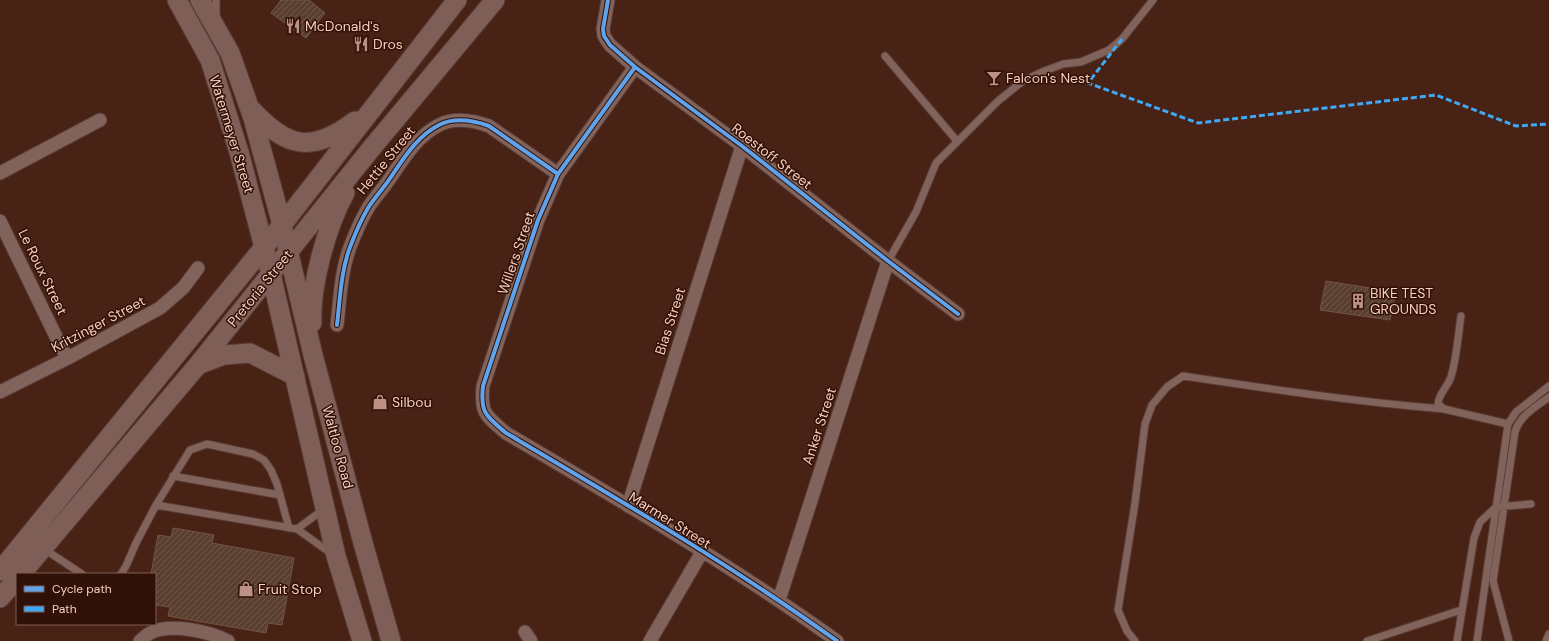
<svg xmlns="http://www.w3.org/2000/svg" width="1549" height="641" viewBox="0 0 1549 641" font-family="'DM Sans',sans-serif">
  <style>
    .building { fill: url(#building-hatch); stroke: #725444 }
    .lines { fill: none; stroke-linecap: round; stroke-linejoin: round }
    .service-casing { stroke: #583b33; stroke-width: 9 }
    .minor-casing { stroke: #583b33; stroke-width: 15 }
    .secondary-casing { stroke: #583b33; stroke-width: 21 }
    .service { stroke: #81635b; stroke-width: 7 }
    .minor { stroke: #81635b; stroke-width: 13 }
    .secondary { stroke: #7e5e57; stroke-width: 19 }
    .quiet { stroke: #3fa9f5; stroke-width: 3; stroke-dasharray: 6 3; stroke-linecap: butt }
    .cycleway-casing { stroke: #301107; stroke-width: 6 }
    .cycleway { stroke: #60a3ed; stroke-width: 4 }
    .labels { text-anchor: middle; stroke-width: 3; stroke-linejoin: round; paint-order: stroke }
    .poi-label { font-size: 14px; fill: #facdbf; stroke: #301107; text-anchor: start }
    .street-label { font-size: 14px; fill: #facdbf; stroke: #301107 }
  </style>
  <defs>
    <pattern id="building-hatch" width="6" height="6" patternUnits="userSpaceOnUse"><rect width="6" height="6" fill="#5a3e30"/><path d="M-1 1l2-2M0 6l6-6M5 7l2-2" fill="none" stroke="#73594c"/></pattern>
  </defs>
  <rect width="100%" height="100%" fill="#492216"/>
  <!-- building -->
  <path class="building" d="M281,0H309L325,13L306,38L271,13Z
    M1326,281L1396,292L1390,320L1320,310Z
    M173,528L214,535L212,543L294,558L282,625L268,623L266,633L168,616L170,607L155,605V574H151L158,535L171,537Z"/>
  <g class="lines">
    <defs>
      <path id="service" d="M216,0V16
        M885,56L957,141
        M888,261L916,212L936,163L998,101L1023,81L1042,72L1063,64L1081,62L1109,50L1122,39L1153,0
        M1461,316C1458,336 1457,357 1451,377C1448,386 1438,395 1438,404L1444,409L1508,424
        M173,476L280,495
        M156,505L190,450L207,444L253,454L264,460L271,470L277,484L289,528
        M297,529L324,509
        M44,549L82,574
        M121,574L126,566L136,543L156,505L297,529L332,554
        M1135,641L1127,631L1118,610L1135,503L1145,424L1152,405L1167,387L1183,376C1270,389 1356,402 1444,409
        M1367,641L1461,610
        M1457,641L1474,538L1480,522L1496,507L1531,504
        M1477,641L1508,424L1516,412L1549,386
        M1509,641L1493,581L1515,432C1520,415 1535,408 1549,397
        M1546,641L1549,634"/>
      <path id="minor" d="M608,0L603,29L604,36L610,45L635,67L742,146L888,261L958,314
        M635,67L558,174L538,220L483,386C480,413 486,416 506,433C618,499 731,565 837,641
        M0,173L100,120
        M0,221L61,347L68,358
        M337,325C340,299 341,271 350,247C355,234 361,220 368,208C373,200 380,192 386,184C401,163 415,137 439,125C455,117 472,120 489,126L558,174
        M0,392L68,358L160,308L183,288L198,268
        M628,506L742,146
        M779,600L888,261
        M525,632L531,641
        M140,641C143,638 147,635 150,633C171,623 208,631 228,641
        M650,641L702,552"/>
      <path id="secondary" d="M177,0L210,60L239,152L271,274L336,556L362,641
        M200,0L230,53L253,118L282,225L313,355L363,543L391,641
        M252,110C288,149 312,153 355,121
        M312,323C310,286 327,225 345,193
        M198,365L224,355L250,353L295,376
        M0,571L282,225L457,0
        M21,574L197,366L370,150L495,0
        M0,598L17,579"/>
    </defs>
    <!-- service casing -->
    <use href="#service" class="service-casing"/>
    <!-- minor casing -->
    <use href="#minor" class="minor-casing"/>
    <!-- secondary casing -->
    <use href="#secondary" class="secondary-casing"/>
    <!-- service -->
    <use href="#service" class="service"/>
    <!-- minor -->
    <use href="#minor" class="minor"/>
    <!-- secondary -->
    <use href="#secondary" class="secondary"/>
    <!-- quiet -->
    <path class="quiet" d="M1122,39L1088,83L1198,123L1436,95L1516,126L1549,124"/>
    <defs>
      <path id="cycleway" d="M608,0L603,29L604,36L610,45L635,67L742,146L888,261L958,314
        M635,67L558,174L538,220L483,386C480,413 486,416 506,433C618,499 731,565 837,641
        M337,325C340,299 341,271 350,247C355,234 361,220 368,208C373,200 380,192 386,184C401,163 415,137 439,125C455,117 472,120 489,126L558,174"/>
    </defs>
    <!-- cycleway casing -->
    <use href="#cycleway" class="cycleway-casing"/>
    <!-- cycleway -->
    <use href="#cycleway" class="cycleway"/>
  </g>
  <!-- icons -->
  <defs>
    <symbol id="restaurant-bare" viewBox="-9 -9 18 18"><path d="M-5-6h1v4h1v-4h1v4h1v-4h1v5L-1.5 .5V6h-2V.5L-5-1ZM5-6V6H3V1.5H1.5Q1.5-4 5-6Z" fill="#bc9184" stroke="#301107" stroke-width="2.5" paint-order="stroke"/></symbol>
    <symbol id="bar-bare" viewBox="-9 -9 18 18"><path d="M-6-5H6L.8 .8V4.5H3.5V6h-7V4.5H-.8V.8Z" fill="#bc9184" stroke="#301107" stroke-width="2.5" paint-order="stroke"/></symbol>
    <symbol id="building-bare" viewBox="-9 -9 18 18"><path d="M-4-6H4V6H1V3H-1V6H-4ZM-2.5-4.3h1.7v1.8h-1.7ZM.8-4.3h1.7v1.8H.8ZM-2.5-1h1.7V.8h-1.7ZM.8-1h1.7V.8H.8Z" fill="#bc9184" stroke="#301107" stroke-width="2.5" paint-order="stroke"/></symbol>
    <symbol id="shop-bare" viewBox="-9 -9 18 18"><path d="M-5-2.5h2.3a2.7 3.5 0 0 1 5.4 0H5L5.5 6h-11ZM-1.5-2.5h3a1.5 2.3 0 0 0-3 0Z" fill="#bc9184" stroke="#301107" stroke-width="2.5" paint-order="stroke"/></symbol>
  </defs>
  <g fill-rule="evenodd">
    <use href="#restaurant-bare" x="282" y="15" width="22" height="22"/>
    <use href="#restaurant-bare" x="350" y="33" width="22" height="22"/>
    <use href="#bar-bare" x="983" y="67" width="22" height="22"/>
    <use href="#building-bare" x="1347" y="290" width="22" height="22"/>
    <use href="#shop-bare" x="369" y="391" width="22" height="22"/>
    <use href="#shop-bare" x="235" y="578" width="22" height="22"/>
  </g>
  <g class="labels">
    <!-- poi labels -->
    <g class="poi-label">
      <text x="305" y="31">McDonald's</text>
      <text x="373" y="49">Dros</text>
      <text x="1006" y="83">Falcon's Nest</text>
      <text x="1370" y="298">BIKE TEST<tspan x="1370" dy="16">GROUNDS</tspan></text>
      <text x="392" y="407">Silbou</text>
      <text x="258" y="594">Fruit Stop</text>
    </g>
    <!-- street labels -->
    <g class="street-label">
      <text transform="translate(232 134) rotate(73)" y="5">Watermeyer Street</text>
      <text transform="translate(772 156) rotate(38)" y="5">Roestoff Street</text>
      <text transform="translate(386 160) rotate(-51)" y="5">Hettie Street</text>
      <text transform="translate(516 253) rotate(-71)" y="5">Willers Street</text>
      <text transform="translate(43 272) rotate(64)" y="5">Le Roux Street</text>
      <text transform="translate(260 288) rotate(-51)" y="5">Pretoria Street</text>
      <text transform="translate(670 321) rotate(-72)" y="5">Bias Street</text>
      <text transform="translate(98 324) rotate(-28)" y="5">Kritzinger Street</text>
      <text transform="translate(819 426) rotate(-72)" y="5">Anker Street</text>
      <text transform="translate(338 447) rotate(75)" y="5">Waltloo Road</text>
      <text transform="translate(670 520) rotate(32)" y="5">Marmer Street</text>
    </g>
  </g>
  <!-- legend -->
  <rect x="16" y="573" width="140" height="52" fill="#301107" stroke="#815c51"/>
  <rect x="24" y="586" width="20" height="6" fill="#60a3ed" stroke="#815c51"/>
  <text x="52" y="593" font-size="12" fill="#facdbf">Cycle path</text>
  <rect x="24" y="606" width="20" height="6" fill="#3fa9f5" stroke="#815c51"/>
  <text x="52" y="613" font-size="12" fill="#facdbf">Path</text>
</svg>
